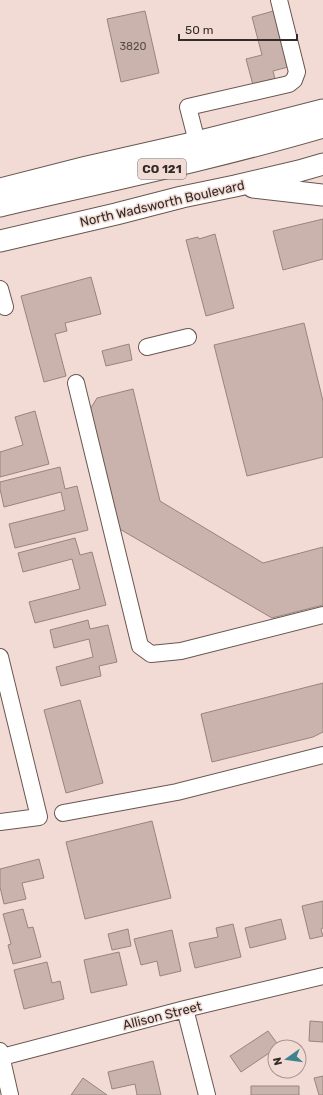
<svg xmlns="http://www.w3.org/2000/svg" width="323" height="1095" viewBox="0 0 323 1095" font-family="Rubik,sans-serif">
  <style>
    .building { fill: #c9b3ac; stroke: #99847d }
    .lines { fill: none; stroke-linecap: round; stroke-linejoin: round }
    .minor-casing { stroke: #6a5750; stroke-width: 18 }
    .major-casing { stroke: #6a5750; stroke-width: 23 }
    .minor { stroke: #fff; stroke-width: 16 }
    .major { stroke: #fff; stroke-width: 21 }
    .labels { text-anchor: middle; stroke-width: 3; stroke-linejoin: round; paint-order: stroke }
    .number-label { font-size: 11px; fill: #584d49 }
    .shield { fill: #f2dbd4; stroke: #6c605c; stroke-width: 1 }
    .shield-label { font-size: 12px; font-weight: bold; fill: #332b28 }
    .street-label { font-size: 13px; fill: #332b28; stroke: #f2dbd4 }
  </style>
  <rect width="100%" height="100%" fill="#f2dbd4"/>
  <!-- building -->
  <path class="building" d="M277,10L292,66L273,71L275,79L253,85L246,59L262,55L252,17Z
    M145,11L159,73L121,82L107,19Z
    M323,219V259L283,270L273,231Z
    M215,234L234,308L206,316L186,240L198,237L199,239Z
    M91,277L101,314L65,323L67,331L55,334L66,376L44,382L21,296Z
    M304,323L323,401V457L247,476L214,345Z
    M129,344L132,360L106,366L102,351Z
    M133,389L160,501L263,563L323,547V605L272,618L118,528L89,411L97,398Z
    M35,411L49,464L0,477V452L23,445L15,417Z
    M60,467L65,489L77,486L88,530L15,548L9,524L65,510L61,492L4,507L0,489V482Z
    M75,538L80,555L92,552L106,605L35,623L29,602L80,589L72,559L23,572L18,553Z
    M88,620L90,629L108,625L117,662L99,666L101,676L61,686L56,667L93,657L89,639L54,648L50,630Z
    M323,683V732L313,737L212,762L201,714Z
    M80,700L103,783L66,793L44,710Z
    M152,821L171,898L85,919L66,842Z
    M39,859L44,878L22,883L26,899L4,904L0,887V869Z
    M323,901V928L321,929L323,936L310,939L302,906Z
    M23,909L28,928L33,927L41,957L13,964L8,945L11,944L3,914Z
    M281,919L286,939L250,948L245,928Z
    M233,924L241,957L195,968L189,943L218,937L216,928Z
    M128,929L131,946L112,950L108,934Z
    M172,930L181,971L160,976L157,961L141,965L134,939Z
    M119,952L127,985L91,993L84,960Z
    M47,962L52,983L60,981L64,999L24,1009L14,970Z
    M310,1021L323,1022V1042L309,1041Z
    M268,1031L279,1046L275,1047V1049L241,1072L230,1056Z
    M153,1061L161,1095H137L135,1084L112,1089L108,1072Z
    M323,1076V1095H319L314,1078Z
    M83,1078L107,1095H71Z
    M251,1086H299V1095H251Z"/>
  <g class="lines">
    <defs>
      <path id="minor" d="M197,142L188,107L289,84L294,80L297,72L279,0
        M0,289L5,307
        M147,347L188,337
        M76,383L140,646L151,654L181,651L323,615
        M0,657L39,817L0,822
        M63,813L177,792L323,755
        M185,1009L207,1095
        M0,1051L10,1095
        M2,1057L185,1009L323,976"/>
      <path id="major" d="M253,187L323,195
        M0,189L87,167L197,142L323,110
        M0,206C108,181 217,158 323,127
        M0,241L116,214L182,197L235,186L299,171L323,164"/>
    </defs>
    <!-- minor casing -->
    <use href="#minor" class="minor-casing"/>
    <!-- major casing -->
    <use href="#major" class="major-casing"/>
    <!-- minor -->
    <use href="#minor" class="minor"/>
    <!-- major -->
    <use href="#major" class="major"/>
  </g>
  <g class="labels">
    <!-- number labels -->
    <g class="number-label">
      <text x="133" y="50">3820</text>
    </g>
    <!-- shield labels -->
    <rect class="shield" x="138" y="159" width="48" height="20" rx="3"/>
    <g class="shield-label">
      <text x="162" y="173">CO 121</text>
    </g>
    <!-- street labels -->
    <g class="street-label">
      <text transform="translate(162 203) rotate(-13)" y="5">North Wadsworth Boulevard</text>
      <text transform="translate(162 1015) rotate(-14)" y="5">Allison Street</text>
    </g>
  </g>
  <!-- north arrow -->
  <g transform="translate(287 1059) rotate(256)"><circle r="19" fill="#f2dbd4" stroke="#a6958f"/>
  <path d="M0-3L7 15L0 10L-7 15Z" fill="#3d828f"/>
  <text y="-6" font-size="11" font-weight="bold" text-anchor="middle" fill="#332b28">N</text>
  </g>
  <!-- scale -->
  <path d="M179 34v6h118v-6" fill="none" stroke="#332b28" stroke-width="2"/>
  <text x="185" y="34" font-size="12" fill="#332b28" stroke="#f2dbd4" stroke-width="3" paint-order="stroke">50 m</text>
</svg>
